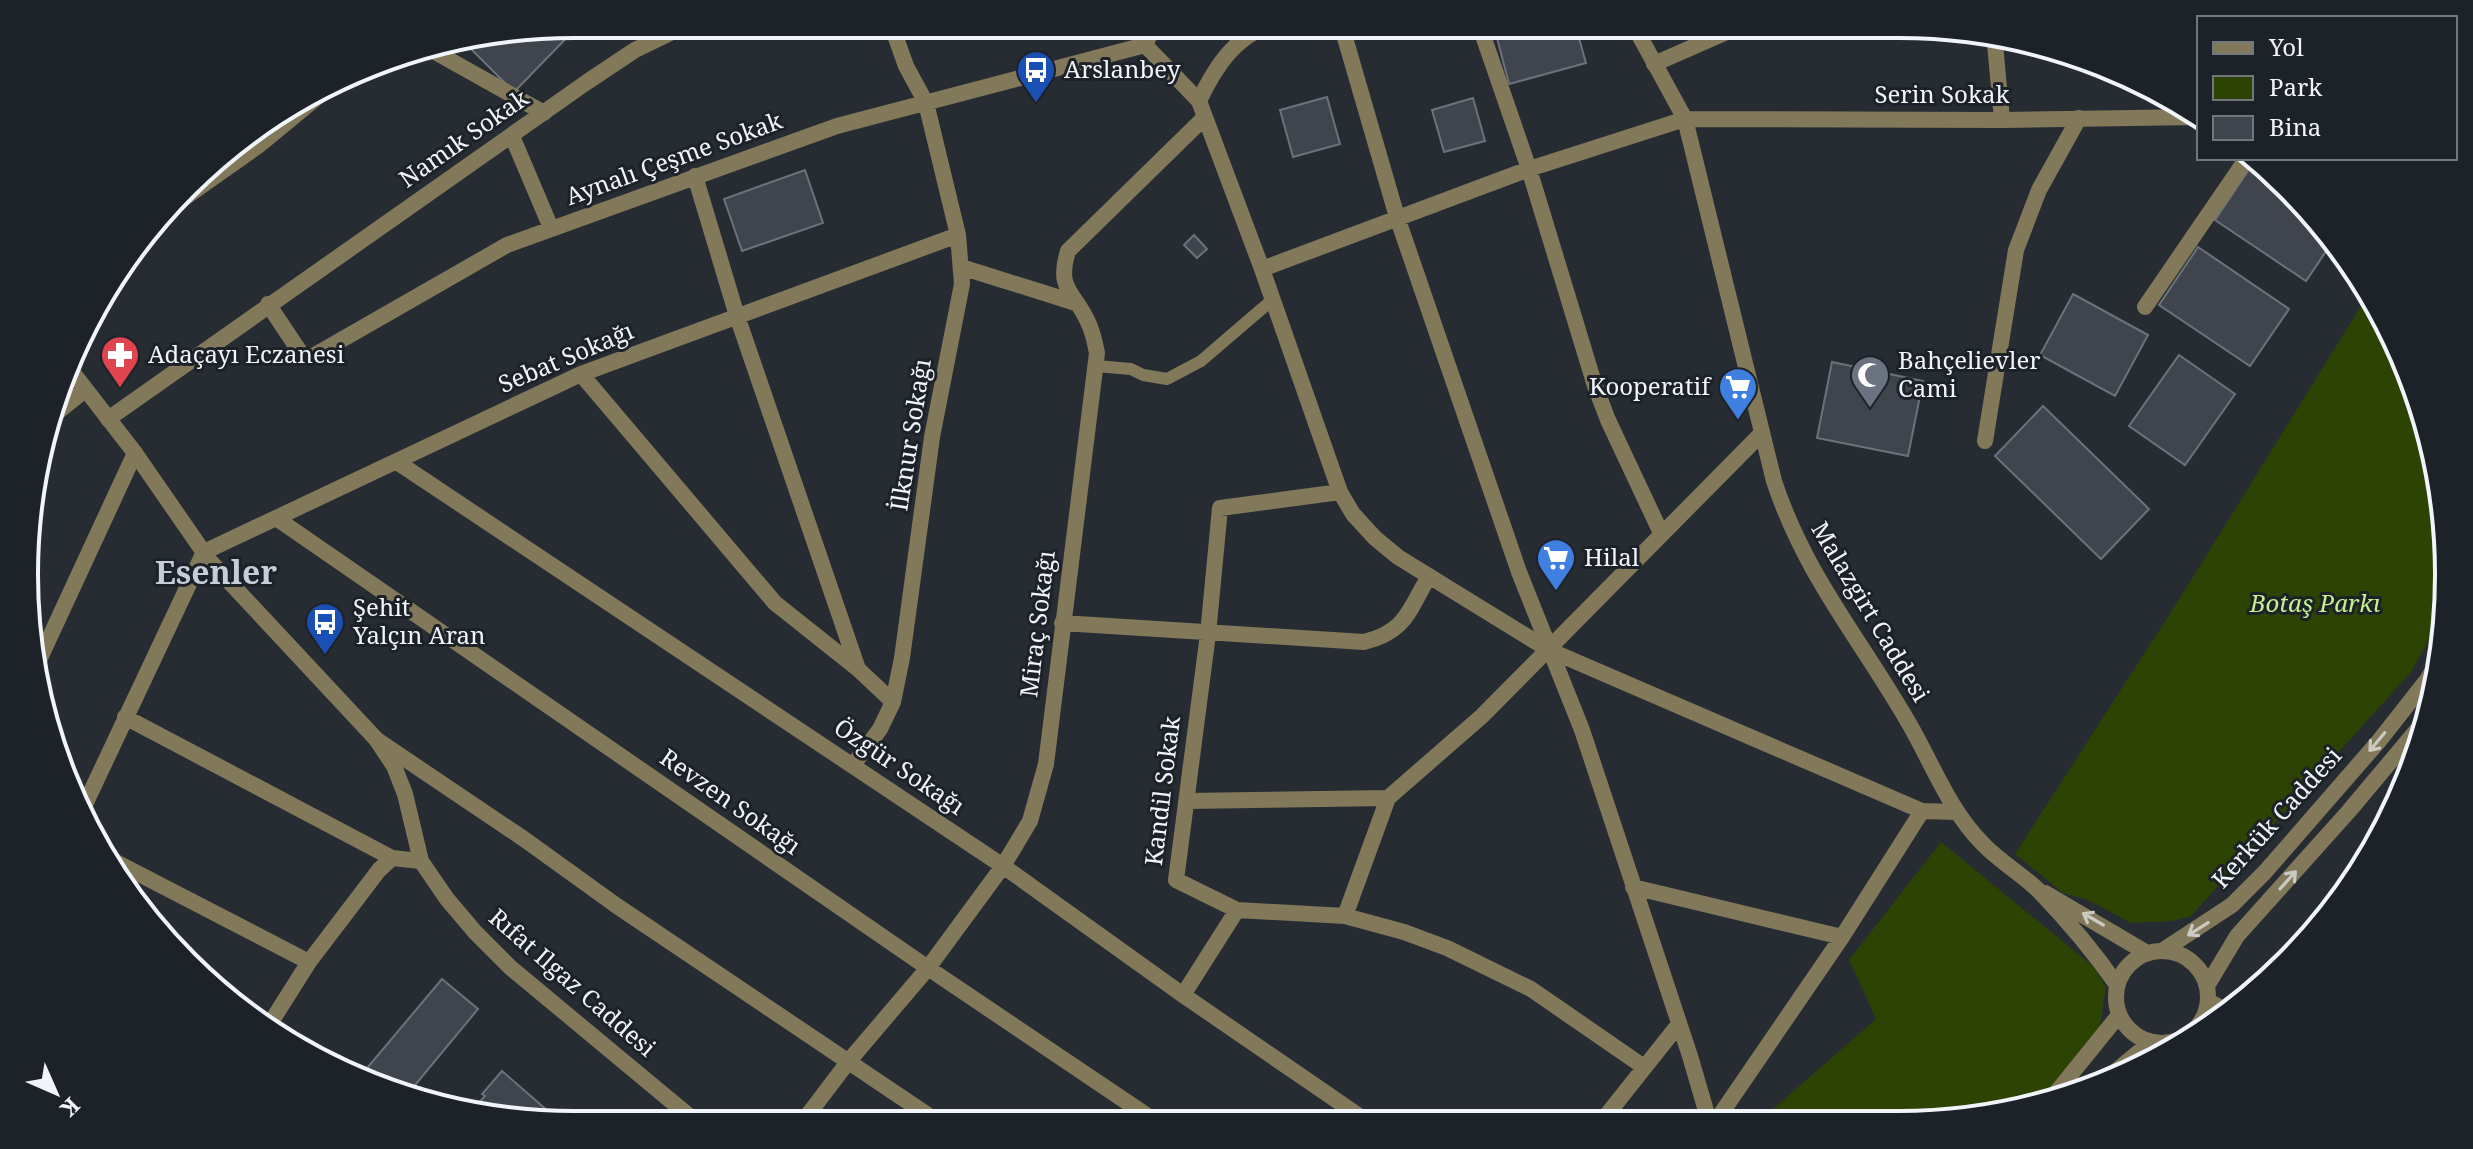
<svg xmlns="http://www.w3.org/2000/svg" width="2473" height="1149" viewBox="0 0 2473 1149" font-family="'Noto Serif',serif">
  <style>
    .green { fill: #2c4303 }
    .building { fill: #40454d; stroke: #6c727a; stroke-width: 2 }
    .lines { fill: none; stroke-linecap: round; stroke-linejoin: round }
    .service { stroke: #82795b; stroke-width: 12 }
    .minor { stroke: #82795b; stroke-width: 16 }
    .tertiary { stroke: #82795b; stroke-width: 16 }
    .oneway { stroke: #cacac2 }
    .labels { text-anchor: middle; stroke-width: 6; stroke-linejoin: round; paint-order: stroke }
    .poi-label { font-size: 24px; fill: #f1f5fa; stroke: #1d2229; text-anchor: start }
    .street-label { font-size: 24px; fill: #f1f5fa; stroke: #1d2229 }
    .park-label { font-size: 24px; font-style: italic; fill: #c4f090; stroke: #1d2229 }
    .district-label { font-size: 32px; font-weight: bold; fill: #c6cdd6; stroke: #1d2229 }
    .rim { fill: none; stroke: #f1f5fa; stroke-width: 4 }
  </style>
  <rect width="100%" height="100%" fill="#272c33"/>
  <!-- green -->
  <path class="green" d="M2369,293L2407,364L2439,468L2449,575L2445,610L2411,672L2191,916L2172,921L2131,923L2088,900L2063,893L2015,854L2180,598Z
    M1941,842L2094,967L2106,987L2099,1032L2038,1102L1971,1120L1759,1121L1876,1019L1849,960Z"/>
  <!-- building -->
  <path class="building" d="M580,24L514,92L465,43L466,42Z
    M1198,24H1243L1235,42Z
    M1533,24H1575L1586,63L1509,84L1496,34Z
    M1327,97L1340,144L1293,157L1280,110Z
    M1473,98L1485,141L1444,152L1432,110Z
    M2254,162L2288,186L2333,241L2306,281L2215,220Z
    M805,170L823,223L742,251L724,199Z
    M1194,235L1207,249L1197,258L1184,245Z
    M2198,247L2289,309L2250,366L2159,305Z
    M2073,294L2148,335L2115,396L2040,355Z
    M2179,355L2235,394L2185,465L2129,426Z
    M1832,362L1923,381L1908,456L1817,438Z
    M2043,406L2149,509L2101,559L1995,456Z
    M2397,803L2374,842L2369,838Z
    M2365,853L2367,855L2352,881L2344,874Z
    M2334,892L2341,899L2324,921L2322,919L2336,904L2329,897Z
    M2302,930L2308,936L2277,968L2275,965L2290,950L2287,947Z
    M442,979L478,1009L406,1096L357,1080Z
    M502,1071L557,1119L554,1123L465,1114L473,1104L476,1106L485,1096L482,1094Z"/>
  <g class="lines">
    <!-- service -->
    <path class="service" d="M1096,366L1131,369L1143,375L1167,379L1201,361L1272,300"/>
    <!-- minor -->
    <path class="minor" d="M1134,24L1145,45L1199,101L1262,269L1340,492L1353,514L1375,538L1398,557L1549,650L1922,811L1956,812
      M1341,24L1397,217L1519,572L1582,730L1690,1056L1709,1121
      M1479,24L1529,169L1595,386L1608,420L1661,533
      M1994,33L2002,120
      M1145,45L1155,24
      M428,48L544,113
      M1654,64L1745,24
      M1199,101C1215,67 1235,36 1272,24
      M512,136L551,228
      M695,176L737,316L858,669
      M180,201L258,146L321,94
      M961,267L1076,303
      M1262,269L1529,169L1685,119
      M268,304L304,358L315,355L507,245L837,126L1145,45
      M2145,307L2247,158
      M581,374L775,603L858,669L893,702
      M49,419L85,390
      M108,419L587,82L635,50L672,32L728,25H891
      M1985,441L2016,250L2039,190L2079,118
      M397,462L1003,866L1183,995L1368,1122
      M1340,492L1220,508L1208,634L1176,880L1237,910L1345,916L1404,932L1447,948L1531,989L1644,1067
      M276,518L928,968L1158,1123
      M1062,623L1364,642C1406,632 1409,610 1429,576
      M35,669L135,453
      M125,717L392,858L421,861
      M377,740L524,839L617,906L941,1124
      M853,765L880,729L893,702L902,658L932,437L962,284L958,235L926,103L906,66L891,24
      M1186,801L1388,798
      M80,815L204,552L581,374L958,235
      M110,859L309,962
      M1633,887L1842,937L1922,811
      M1345,916L1388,798L1482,716L1761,434
      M1183,995L1237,910
      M2208,1001L2231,1013
      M266,1030L309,962L379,870L392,858
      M1602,1121L1679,1024
      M1716,1121L1842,937
      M801,1124L848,1062L928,968L1003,866L1030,821L1046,764L1097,353C1095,343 1093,332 1088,322C1074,291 1056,290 1068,251L1205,117"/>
    <!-- tertiary -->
    <path class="tertiary" d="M1633,24L1685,119L1774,481C1805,575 1859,637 1907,720C1932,762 1948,809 1983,844C2000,862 2022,874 2039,891C2067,920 2094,952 2117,985
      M1685,119L2002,120L2199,117
      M66,364L135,453L209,560L376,739L394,766L405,794L421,861L447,899L475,932L511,968L700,1125
      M2045,893L2147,953
      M2116 997a46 46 0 1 1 92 0a46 46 0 1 1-92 0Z
      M2162,951L2232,905L2265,872L2379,741L2427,680L2441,657
      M2207,986L2237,936L2349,811L2427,718
      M2098,1086L2151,1042
      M2051,1099L2119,1015"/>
  </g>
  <!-- one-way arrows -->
  <defs><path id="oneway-shaft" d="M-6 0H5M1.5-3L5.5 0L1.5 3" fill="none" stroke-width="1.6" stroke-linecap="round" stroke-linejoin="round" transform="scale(2)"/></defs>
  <g class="oneway">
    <use href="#oneway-shaft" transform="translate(2377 742) rotate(130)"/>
    <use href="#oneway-shaft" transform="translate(2288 880) rotate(-48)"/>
    <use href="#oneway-shaft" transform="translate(2093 919) rotate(-150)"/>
    <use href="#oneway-shaft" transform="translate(2198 929) rotate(148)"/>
  </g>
  <!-- icons -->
  <defs>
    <symbol id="bus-pin" viewBox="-11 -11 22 30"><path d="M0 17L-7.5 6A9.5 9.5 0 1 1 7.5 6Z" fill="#1a4fb4" stroke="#1d2229"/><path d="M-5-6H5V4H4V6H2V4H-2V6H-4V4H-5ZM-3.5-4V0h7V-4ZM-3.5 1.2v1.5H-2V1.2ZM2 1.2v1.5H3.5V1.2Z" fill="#fff"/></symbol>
    <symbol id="pharmacy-pin" viewBox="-11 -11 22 30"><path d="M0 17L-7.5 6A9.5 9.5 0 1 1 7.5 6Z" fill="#e0444e" stroke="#1d2229"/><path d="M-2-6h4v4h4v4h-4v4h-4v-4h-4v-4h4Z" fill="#fff"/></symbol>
    <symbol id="mosque-pin" viewBox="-11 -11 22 30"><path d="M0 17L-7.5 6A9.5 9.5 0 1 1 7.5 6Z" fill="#6b7280" stroke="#1d2229"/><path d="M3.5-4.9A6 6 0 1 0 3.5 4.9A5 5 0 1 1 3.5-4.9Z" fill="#fff"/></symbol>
    <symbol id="supermarket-pin" viewBox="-11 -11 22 30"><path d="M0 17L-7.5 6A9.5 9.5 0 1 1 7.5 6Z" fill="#3f7fe0" stroke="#1d2229"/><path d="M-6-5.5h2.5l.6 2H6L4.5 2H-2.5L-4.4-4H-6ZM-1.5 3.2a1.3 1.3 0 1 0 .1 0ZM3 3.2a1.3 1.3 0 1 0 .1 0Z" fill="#fff"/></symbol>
  </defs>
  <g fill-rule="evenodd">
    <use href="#bus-pin" x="1014" y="48" width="44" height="60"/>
    <use href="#pharmacy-pin" x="98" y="333" width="44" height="60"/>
    <use href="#mosque-pin" x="1848" y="353" width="44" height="60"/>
    <use href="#supermarket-pin" x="1716" y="365" width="44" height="60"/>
    <use href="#supermarket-pin" x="1534" y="536" width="44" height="60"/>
    <use href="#bus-pin" x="303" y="600" width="44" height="60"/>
  </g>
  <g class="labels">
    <!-- poi labels -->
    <g class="poi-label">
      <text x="1064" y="78">Arslanbey</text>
      <text x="148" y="363">Adaçayı Eczanesi</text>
      <text x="1898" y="369">Bahçelievler<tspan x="1898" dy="28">Cami</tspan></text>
      <text x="1710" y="395" text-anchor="end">Kooperatif</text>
      <text x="1584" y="566">Hilal</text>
      <text x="353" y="616">Şehit<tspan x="353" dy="28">Yalçın Aran</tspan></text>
    </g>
    <!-- street labels -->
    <g class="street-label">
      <text x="1942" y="103">Serin Sokak</text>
      <text transform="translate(464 139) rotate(-35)" y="8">Namık Sokak</text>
      <text transform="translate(674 159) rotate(-20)" y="8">Aynalı Çeşme Sokak</text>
      <text transform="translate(566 358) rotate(-23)" y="8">Sebat Sokağı</text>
      <text transform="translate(911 435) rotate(-81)" y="8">İlknur Sokağı</text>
      <text transform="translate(1870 612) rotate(59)" y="8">Malazgirt Caddesi</text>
      <text transform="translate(1038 624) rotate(-83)" y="8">Miraç Sokağı</text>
      <text transform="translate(899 767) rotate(34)" y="8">Özgür Sokağı</text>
      <text transform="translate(1163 791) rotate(-83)" y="8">Kandil Sokak</text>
      <text transform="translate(730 802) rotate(35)" y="8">Revzen Sokağı</text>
      <text transform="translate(2277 818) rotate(-48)" y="8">Kerkük Caddesi</text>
      <text transform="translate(572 983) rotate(41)" y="8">Rıfat Ilgaz Caddesi</text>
    </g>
    <!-- park labels -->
    <g class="park-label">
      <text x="2315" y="612">Botaş Parkı</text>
    </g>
    <!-- district labels -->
    <g class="district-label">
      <text x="216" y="584">Esenler</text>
    </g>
  </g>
  <!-- crop -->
  <path d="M0 0H2473V1149H0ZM574 38H1899A536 536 0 0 1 2435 574V575A536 536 0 0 1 1899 1111H574A536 536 0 0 1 38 575V574A536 536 0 0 1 574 38Z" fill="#1d2229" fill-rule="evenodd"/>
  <path class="rim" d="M574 38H1899A536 536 0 0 1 2435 574V575A536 536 0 0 1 1899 1111H574A536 536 0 0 1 38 575V574A536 536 0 0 1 574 38Z"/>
  <!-- legend -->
  <rect x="2197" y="16" width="260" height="144" fill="#1d2229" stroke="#72767d" stroke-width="2"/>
  <rect x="2213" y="42" width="40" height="12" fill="#82795b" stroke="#72767d" stroke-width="2"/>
  <text x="2269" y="56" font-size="24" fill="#f1f5fa">Yol</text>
  <rect x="2213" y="76" width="40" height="24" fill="#2c4303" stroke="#72767d" stroke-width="2"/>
  <text x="2269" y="96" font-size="24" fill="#f1f5fa">Park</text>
  <rect x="2213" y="116" width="40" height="24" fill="#40454d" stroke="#72767d" stroke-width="2"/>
  <text x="2269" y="136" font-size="24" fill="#f1f5fa">Bina</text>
  <!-- north arrow -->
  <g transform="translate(56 1093) rotate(135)" stroke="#1d2229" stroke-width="6" paint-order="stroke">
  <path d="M0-6L14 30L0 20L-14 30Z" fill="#f1f5fa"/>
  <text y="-12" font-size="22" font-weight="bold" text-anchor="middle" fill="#f1f5fa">K</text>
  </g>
</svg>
